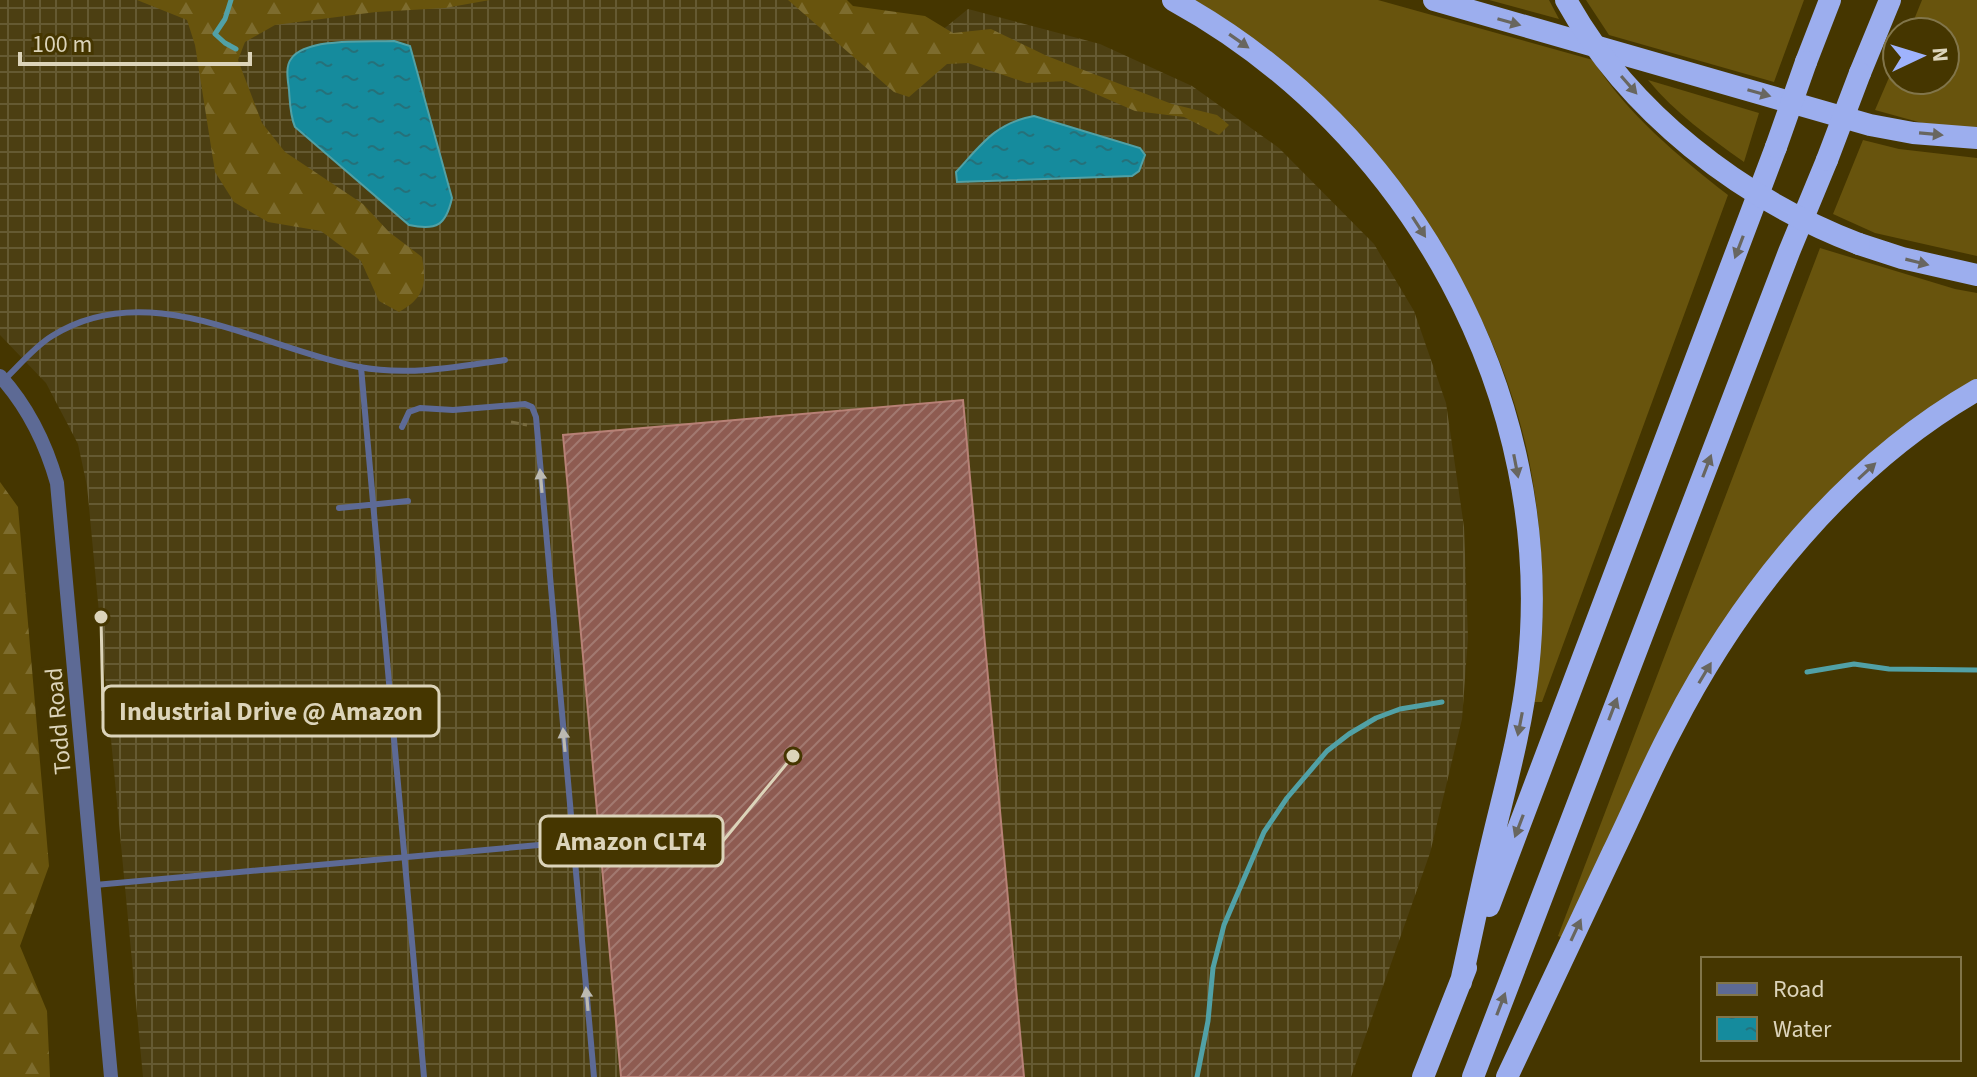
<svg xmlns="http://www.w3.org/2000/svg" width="1977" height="1077" viewBox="0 0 1977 1077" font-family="'Source Sans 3',sans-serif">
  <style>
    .industrial { fill: url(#industrial-grid) }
    .grass { fill: #68540d }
    .forest { fill: url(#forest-firs) }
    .water { fill: url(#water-ripples); stroke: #51a1a6; stroke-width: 2 }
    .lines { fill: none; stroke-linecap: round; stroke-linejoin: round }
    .stream { stroke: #51a1a6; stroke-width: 5 }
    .building { fill: url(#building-hatch); stroke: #b78176; stroke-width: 2 }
    .path { stroke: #786b3f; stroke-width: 3; stroke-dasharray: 8 4; stroke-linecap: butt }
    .service { stroke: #5d6a95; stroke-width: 6 }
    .tertiary { stroke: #5d6a95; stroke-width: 14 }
    .motorway { stroke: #9caeee; stroke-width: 22 }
    .motorway-bridge { stroke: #9caeee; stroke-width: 22 }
    .oneway { fill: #68665f }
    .oneway2 { fill: #bcbab1 }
    .labels { text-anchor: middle; stroke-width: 7; stroke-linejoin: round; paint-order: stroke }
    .street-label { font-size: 24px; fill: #dcd4ba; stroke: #453600 }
    .leader { fill: none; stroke: #dcd4ba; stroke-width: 3 }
    .callout-dot { fill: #dcd4ba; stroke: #453600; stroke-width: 3 }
    .callout { fill: #453600; stroke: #dcd4ba; stroke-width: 3 }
    .callout-label { font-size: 26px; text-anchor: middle; font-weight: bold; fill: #dcd4ba }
  </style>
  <defs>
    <pattern id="industrial-grid" width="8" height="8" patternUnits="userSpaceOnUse" patternTransform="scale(2)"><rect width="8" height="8" fill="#4c3f12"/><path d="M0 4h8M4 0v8" fill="none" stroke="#655a32"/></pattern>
    <pattern id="forest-firs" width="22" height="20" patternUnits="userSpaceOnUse" patternTransform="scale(2)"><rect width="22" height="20" fill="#68540d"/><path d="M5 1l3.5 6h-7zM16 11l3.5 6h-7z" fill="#7d6c2e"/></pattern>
    <pattern id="water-ripples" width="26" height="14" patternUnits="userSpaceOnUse" patternTransform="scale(2)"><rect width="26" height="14" fill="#158b9d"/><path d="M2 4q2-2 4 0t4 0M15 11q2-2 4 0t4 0" fill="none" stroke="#25717a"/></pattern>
    <pattern id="building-hatch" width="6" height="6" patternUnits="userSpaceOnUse" patternTransform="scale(2)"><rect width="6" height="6" fill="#8e5b51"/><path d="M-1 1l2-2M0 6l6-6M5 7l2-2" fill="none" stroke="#a27970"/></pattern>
  </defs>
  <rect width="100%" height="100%" fill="#453600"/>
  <!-- industrial -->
  <path class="industrial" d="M0,0H813L897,67L968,9L1100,44L1192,86L1279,148L1374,244L1414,311L1446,403L1464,527L1468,638L1462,719L1430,853L1351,1077H143L87,486L78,444L46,383L0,335Z"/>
  <!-- grass -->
  <path class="grass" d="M1192,0H1378L1593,60C1627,114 1678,156 1728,195L1542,702H1531C1535,678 1540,654 1542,630C1545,575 1539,509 1528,455C1494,296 1384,134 1253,40C1233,25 1214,11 1192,0Z
    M1489,0H1549L1559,19Z
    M1586,0H1804L1774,82L1609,35Z
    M1922,0H1977V130L1922,123L1875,110L1897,59V80H1945V32H1909Z
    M1648,80L1759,113L1744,162C1709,137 1675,113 1648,80Z
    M1863,140L1899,149L1977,158V256L1875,233L1833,214Z
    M1820,248L1955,289L1977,293V383L1749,591L1565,939L1558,936Z"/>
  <!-- forest -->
  <path class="forest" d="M137,0H490L445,8L376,12L275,25L245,42L238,60L262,123L285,152L363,204L389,232L422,257C427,285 424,298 399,312L379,301L361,261L321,231L268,222L234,202L215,172L195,45L187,20Z
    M788,0H847L853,6L925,16L953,33L991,29L1047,56L1172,104L1217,115L1229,125L1219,135L1184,117L1135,111L1066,81L1027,83L968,63L947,64L909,97L894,92Z
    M0,482L18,507L49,866L20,946L47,1011L50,1077H0Z"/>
  <!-- water -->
  <path class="water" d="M394,41L410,46L452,198C446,225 437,231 409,225L295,127C290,115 290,103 289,90C288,81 285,67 291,59C305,37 370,42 394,41Z
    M1034,116L1140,148L1145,155L1139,171L1132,176L957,182L956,172C981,145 995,123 1034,116Z"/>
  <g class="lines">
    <!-- stream -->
    <path class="stream" d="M231,0L225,19L215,34L225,43L236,49
      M1807,672L1854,664L1889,669L1977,670
      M1197,1077L1208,1021L1213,968L1224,925L1264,832L1287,798L1327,751L1349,734L1376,718L1400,709L1442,702"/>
  </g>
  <!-- building -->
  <path class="building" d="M963,400L1024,1077H621L563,435Z"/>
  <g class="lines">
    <!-- path -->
    <path class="path" d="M511,422L527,425"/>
    <!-- service -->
    <path class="service" d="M361,367L424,1077
      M3,381C19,366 34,347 52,336C149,275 261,348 359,367C407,376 458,367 505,360
      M402,427L409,412L420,408L453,410L525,404L532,407L536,417L594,1077
      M339,508L408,501
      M95,885L573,842"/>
    <!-- tertiary -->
    <path class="tertiary" d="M0,376C28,407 46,444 57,483L111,1077"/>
    <!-- motorway -->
    <path class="motorway" d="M1173,0C1410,130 1558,398 1528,669C1522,726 1507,780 1494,834C1482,883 1472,933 1461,982
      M1434,0L1870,125L1913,133L1977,138
      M1806,62L1830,0
      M1860,73L1890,0
      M1859,244L1902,258L1977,275
      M1489,906L1776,147
      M1423,1077L1466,968
      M1473,1077L1789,252L1827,160
      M1507,1077C1542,1002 1577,927 1613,852C1633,811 1651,768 1673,727C1742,593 1846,465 1977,390"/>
    <!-- motorway-bridge -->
    <path class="motorway-bridge" d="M1566,0C1628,112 1741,199 1859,244
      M1776,147L1806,62
      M1827,160L1860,73"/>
  </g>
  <!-- one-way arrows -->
  <defs><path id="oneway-solid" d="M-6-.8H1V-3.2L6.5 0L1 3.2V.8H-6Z" transform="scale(2)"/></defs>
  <g class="oneway">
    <use href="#oneway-solid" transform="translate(1509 22) rotate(16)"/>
    <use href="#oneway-solid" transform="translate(1239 41) rotate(35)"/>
    <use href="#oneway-solid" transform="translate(1629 85) rotate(49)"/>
    <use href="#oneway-solid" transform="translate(1759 93) rotate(16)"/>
    <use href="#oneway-solid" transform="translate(1931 134) rotate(5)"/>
    <use href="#oneway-solid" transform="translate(1419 227) rotate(57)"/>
    <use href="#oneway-solid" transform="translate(1739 247) rotate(111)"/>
    <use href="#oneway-solid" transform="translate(1917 262) rotate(14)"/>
    <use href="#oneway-solid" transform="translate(1516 466) rotate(79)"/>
    <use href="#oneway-solid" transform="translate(1707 466) rotate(-69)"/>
    <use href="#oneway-solid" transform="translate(1867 471) rotate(-43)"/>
    <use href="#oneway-solid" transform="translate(1705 673) rotate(-59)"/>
    <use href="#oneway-solid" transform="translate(1613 709) rotate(-69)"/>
    <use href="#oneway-solid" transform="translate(1520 724) rotate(101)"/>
    <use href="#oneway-solid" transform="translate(1519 826) rotate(111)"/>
    <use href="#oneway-solid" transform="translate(1576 930) rotate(-65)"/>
    <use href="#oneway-solid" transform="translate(1501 1004) rotate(-69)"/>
  </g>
  <g class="oneway2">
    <use href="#oneway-solid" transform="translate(541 481) rotate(-95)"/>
    <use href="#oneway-solid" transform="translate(564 740) rotate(-95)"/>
    <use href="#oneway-solid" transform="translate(587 999) rotate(-95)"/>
  </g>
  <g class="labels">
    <!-- street labels -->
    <g class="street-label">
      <text transform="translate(58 721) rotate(-95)" y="8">Todd Road</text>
    </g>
  </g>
  <!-- callouts -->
  <path class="leader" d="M101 617L103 711M793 756L723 841"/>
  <g class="callout-dot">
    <circle cx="101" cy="617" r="8"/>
    <circle cx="793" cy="756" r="8"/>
  </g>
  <g class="callout">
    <rect x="103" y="686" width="336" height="50" rx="8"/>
    <rect x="540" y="816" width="183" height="50" rx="8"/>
  </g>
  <g class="callout-label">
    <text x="271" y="720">Industrial Drive @ Amazon</text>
    <text x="631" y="850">Amazon CLT4</text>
  </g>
  <!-- legend -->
  <rect x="1701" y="957" width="260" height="104" fill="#453600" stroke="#81754a" stroke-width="2"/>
  <rect x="1717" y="983" width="40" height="12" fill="#5d6a95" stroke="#81754a" stroke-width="2"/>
  <text x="1773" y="997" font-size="24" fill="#dcd4ba">Road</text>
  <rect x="1717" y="1017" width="40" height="24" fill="url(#water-ripples)" stroke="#81754a" stroke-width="2"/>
  <text x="1773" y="1037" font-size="24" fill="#dcd4ba">Water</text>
  <!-- north arrow -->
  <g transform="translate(1921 56) rotate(86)"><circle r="38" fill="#453600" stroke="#81754a" stroke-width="2"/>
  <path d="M0-6L14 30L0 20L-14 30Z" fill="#9fb3fd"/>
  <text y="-12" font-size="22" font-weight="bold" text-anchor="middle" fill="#dcd4ba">N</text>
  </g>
  <!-- scale -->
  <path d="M20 52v12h230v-12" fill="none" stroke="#dcd4ba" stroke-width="4"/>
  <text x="32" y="52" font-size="24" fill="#dcd4ba" stroke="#453600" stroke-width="6" paint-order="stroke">100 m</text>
</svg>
